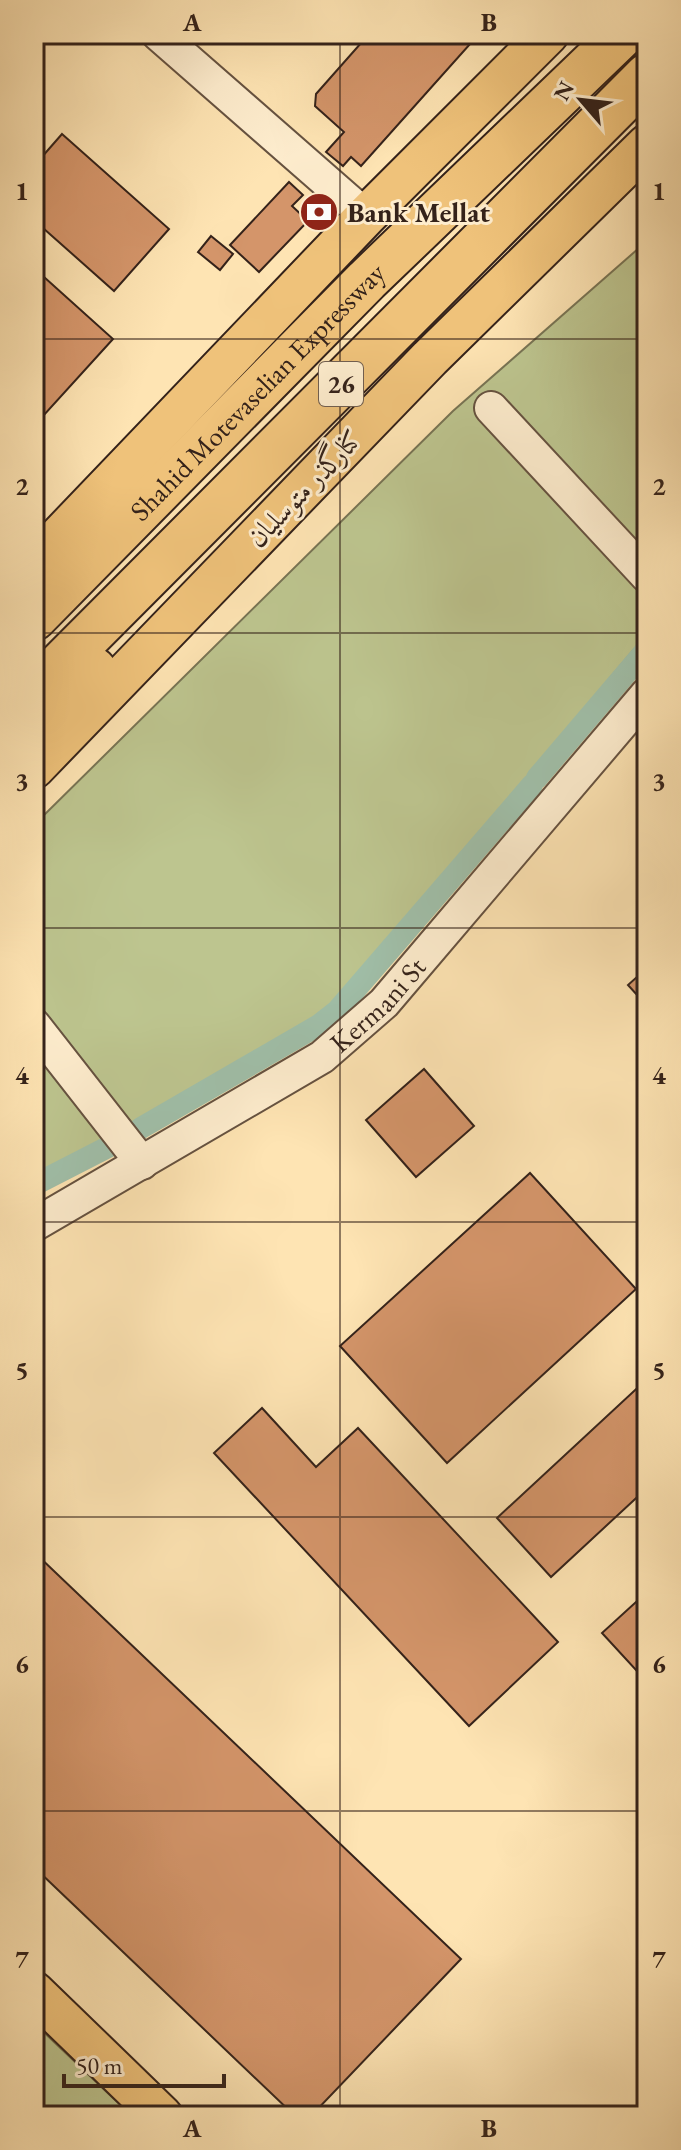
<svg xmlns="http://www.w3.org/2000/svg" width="681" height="2150" viewBox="0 0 681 2150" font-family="'EB Garamond',Amiri,serif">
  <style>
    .green { fill: #bdc58f; stroke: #787454; stroke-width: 2 }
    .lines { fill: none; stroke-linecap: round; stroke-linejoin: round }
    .canal { stroke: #a0bfa9; stroke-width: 22 }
    .building { fill: #d4956a; stroke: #34221a; stroke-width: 2 }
    .minor-casing { stroke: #665240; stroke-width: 36 }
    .major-casing { stroke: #34221a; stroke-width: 44 }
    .highway-casing { stroke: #34221a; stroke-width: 48 }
    .minor { stroke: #feedce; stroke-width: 32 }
    .major { stroke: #efc27a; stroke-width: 40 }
    .highway { stroke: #efc27a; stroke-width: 44 }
    .grid { fill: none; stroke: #34221a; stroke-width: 2; stroke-opacity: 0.55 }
    .labels { text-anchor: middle; stroke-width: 6; stroke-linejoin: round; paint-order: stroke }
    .shield { fill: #feedce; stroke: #715f50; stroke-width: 2 }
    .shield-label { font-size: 26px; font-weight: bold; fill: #34221a }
    .poi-label { font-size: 28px; font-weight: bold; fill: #34221a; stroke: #feedce; text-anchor: start }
    .street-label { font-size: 28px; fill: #34221a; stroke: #feedce }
    .neatline { fill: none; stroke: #34221a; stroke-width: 3 }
    .grid-label { font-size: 26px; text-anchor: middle; font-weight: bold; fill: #34221a }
  </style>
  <rect width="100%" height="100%" fill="#fee4b3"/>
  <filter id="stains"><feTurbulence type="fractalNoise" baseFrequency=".0025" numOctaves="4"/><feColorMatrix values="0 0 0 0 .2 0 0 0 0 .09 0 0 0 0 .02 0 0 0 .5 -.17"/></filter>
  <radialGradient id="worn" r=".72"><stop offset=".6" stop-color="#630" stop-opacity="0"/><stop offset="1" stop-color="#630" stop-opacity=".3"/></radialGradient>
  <!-- green -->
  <path class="green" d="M647,241V634L332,1010L34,1190V825L453,411Z
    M34,2023L132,2116H34Z"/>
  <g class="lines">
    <!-- canal -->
    <path class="canal" d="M537,778L647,649
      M141,1128L319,1025L337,1011L532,785
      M34,1185L110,1146"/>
  </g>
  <!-- building -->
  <path class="building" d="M369,34H479L361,166L351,157L343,166L326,152L344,132L315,106L316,94Z
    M62,134L169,229L114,291L34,220V166Z
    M289,182L303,195L292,206L308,221L259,272L230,245Z
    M211,236L233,254L220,270L198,252Z
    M34,268L113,339L34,426Z
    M647,968V1006L628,985Z
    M424,1069L474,1126L416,1177L366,1120Z
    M530,1173L636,1289L447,1463L340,1346Z
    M647,1379V1488L551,1577L497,1518Z
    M262,1408L316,1467L358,1428L558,1642L469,1726L214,1453Z
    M34,1552L461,1959L311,2116H295L34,1867Z
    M647,1592V1682L602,1633Z"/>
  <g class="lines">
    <defs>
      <g id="minor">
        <path d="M158,34L366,216"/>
        <path d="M491,408L647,576"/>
        <path d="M34,1025L142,1163"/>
        <path id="s1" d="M34,1225L322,1057L384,1003L647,694"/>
      </g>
      <path id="major" d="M34,563L366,216L548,34
        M34,768L430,358L647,145
        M34,1992L162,2116"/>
      <g id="highway">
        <path id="s2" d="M34,618L367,280L623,34"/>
        <path d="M34,691L647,76"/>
        <path d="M34,736L94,670"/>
      </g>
    </defs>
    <!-- minor casing -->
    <use href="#minor" class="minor-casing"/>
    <!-- major casing -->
    <use href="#major" class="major-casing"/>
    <!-- highway casing -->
    <use href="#highway" class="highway-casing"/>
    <!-- minor -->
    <use href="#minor" class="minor"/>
    <!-- major -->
    <use href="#major" class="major"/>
    <!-- highway -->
    <use href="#highway" class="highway"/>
  </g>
  <!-- grid -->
  <path class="grid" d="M340,34V2116M34,339H647M34,633H647M34,928H647M34,1222H647M34,1517H647M34,1811H647"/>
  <!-- icons -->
  <defs>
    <symbol id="bank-disc" viewBox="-11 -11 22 22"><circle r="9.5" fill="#8f2418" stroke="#feedce"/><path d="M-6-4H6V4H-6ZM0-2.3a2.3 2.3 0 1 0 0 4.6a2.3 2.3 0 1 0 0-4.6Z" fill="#fff"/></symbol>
  </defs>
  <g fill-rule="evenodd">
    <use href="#bank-disc" x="297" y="190" width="44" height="44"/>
  </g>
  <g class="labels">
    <!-- shield labels -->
    <rect class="shield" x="319" y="362" width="44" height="44" rx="6"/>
    <g class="shield-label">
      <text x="341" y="393">26</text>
    </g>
    <!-- poi labels -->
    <g class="poi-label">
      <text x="347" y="222">Bank Mellat</text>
    </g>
    <!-- street labels -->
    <g class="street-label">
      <text dy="10" stroke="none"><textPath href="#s2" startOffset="318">Shahid Motevaselian Expressway</textPath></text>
      <text transform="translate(304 488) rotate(-46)" y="10">کنارگذر متوسلیان</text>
      <text dy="10" stroke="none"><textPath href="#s1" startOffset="410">Kermani St</textPath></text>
    </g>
  </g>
  <!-- margin -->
  <rect width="681" height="2150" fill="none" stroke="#fee4b3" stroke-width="88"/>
  <!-- north arrow -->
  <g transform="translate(581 100) rotate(298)" stroke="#feedce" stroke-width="6" paint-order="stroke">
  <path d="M0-6L14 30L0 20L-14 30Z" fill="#34221a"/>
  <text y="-12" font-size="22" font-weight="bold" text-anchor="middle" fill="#34221a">N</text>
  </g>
  <!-- scale -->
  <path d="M64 2074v12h160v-12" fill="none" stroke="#34221a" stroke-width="4"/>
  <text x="76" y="2074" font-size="24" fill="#34221a" stroke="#feedce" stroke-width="6" paint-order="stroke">50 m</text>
  <rect x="44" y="44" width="593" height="2062" class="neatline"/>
  <g class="grid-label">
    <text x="192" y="31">A</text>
    <text x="489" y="31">B</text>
    <text x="22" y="200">1</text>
    <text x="659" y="200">1</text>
    <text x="22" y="495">2</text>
    <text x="659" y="495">2</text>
    <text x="22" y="790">3</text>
    <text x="659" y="790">3</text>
    <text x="22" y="1084">4</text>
    <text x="659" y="1084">4</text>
    <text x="22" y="1379">5</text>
    <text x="659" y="1379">5</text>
    <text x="22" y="1673">6</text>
    <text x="659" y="1673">6</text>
    <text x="22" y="1968">7</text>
    <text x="659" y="1968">7</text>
    <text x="192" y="2137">A</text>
    <text x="489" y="2137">B</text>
  </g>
  <rect width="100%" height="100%" filter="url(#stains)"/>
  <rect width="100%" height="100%" fill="url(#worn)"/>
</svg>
